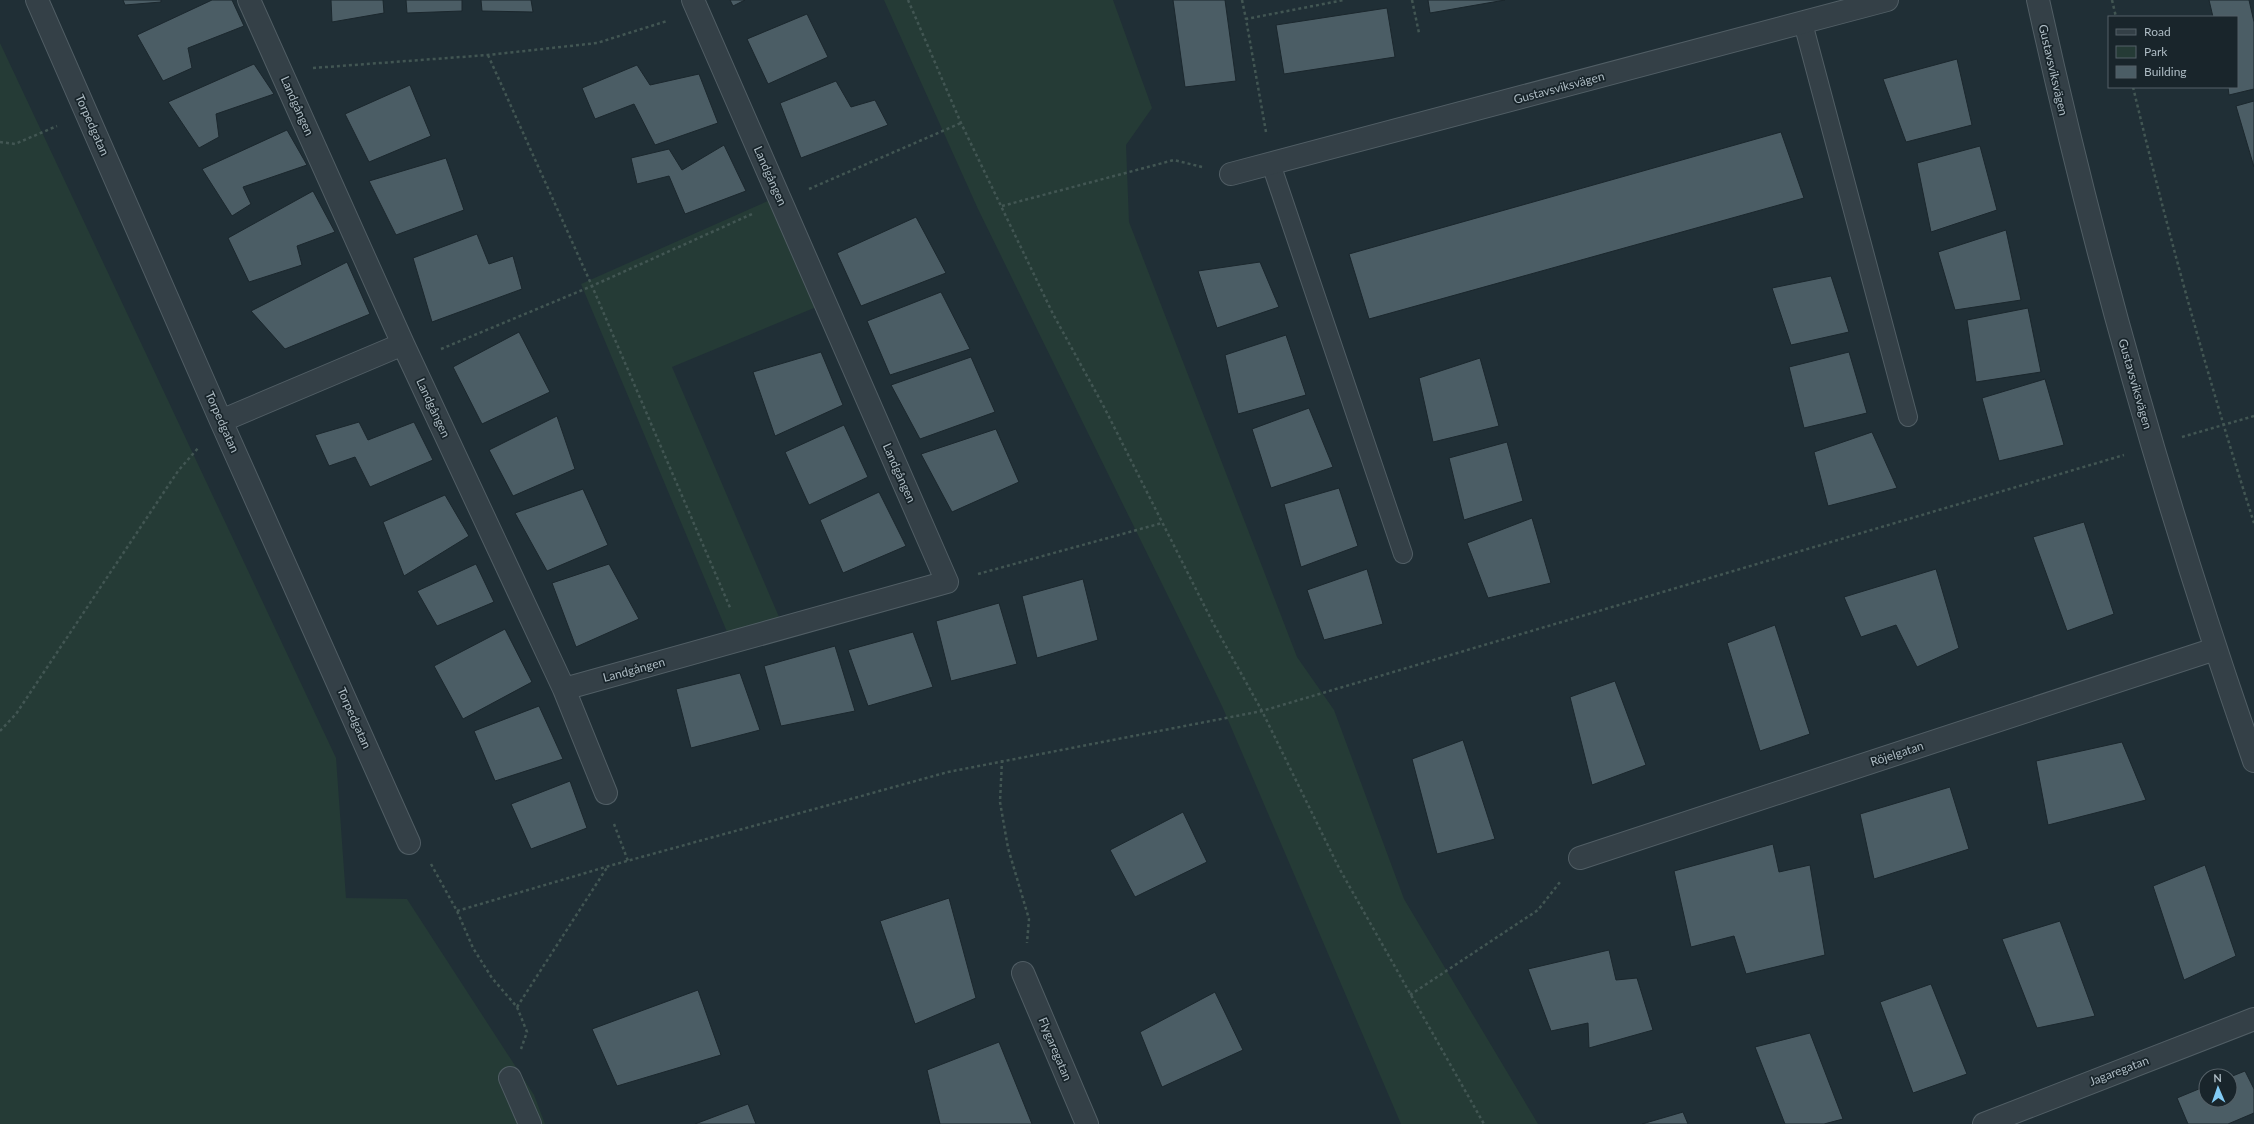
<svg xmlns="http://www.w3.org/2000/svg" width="2254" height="1124" viewBox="0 0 2254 1124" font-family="Lato,sans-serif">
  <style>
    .green { fill: #253b36 }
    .building { fill: #4b5d65; stroke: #1b272d }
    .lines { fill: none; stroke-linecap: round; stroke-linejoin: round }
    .service-casing { stroke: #515e65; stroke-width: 20 }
    .minor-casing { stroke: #515e65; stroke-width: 24 }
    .path { stroke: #425653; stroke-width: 2.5; stroke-dasharray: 3 3; stroke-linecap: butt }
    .service { stroke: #344047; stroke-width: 18 }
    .minor { stroke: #344047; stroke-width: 22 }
    .labels { text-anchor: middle; stroke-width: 3.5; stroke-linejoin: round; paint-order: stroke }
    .street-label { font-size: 12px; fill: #aebcc4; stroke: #19252b }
  </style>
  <rect width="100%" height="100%" fill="#202f36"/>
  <!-- green -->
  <path class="green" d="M884,0H1113L1152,108L1126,145L1129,222L1297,657L1334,710L1404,899L1538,1124H1401L1222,706L978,209Z
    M0,43L336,758L346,898L407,899L534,1095L545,1124H0Z
    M779,196L826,303L672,367L782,624L730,639L581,284Z"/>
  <!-- building -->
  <path class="building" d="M123,0H161V2L125,5Z
    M212,0H232L244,26L188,48L192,68L163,81L137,35Z
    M331,0H383L384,13L332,22Z
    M406,0H462V11L407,13Z
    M481,0H531L533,12L482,11Z
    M730,0H745L733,6Z
    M1173,0H1225L1236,81L1185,87Z
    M1428,0H1505L1430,13Z
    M2209,0H2249L2254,22V89L2229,95L2228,87H2237V17H2213Z
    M1387,8L1395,57L1284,74L1276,25Z
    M807,14L828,57L768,84L747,39Z
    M1957,59L1972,125L1906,142L1883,79Z
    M254,64L274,94L216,114L219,137L199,148L168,102Z
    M637,65L650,85L699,74L718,123L655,145L634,104L595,119L582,88Z
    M836,81L851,107L875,100L888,125L801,158L780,103Z
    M410,85L431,136L369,162L345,114Z
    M2254,101V167L2236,106Z
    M287,130L307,165L243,187L251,204L232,216L202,169Z
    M1781,132L1804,198L1369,319L1349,254Z
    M724,145L746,191L685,214L669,176L637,184L631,158L669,149L682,170Z
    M1980,146L1997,210L1931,232L1917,163Z
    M446,158L464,210L396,235L369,181Z
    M313,191L335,232L297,246L302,265L249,282L228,238Z
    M916,217L946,273L861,306L837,253Z
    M2006,230L2021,300L1955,310L1938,252Z
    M477,234L489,264L513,256L522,289L432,322L413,258Z
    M347,262L370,314L285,349L251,311Z
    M1260,262L1279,307L1217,328L1198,271Z
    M1831,276L1849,332L1791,345L1772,288Z
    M941,292L970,349L890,375L867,321Z
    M2028,308L2041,372L1976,382L1967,320Z
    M519,332L550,392L482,424L453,367Z
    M1286,335L1306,395L1238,414L1225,355Z
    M821,352L843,405L775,436L753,372Z
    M1849,352L1867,413L1804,428L1789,367Z
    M971,357L995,412L920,439L891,385Z
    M1480,358L1499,426L1433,442L1419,378Z
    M2045,379L2064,445L1999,461L1982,398Z
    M1309,408L1333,467L1271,488L1252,429Z
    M557,416L575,469L513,496L489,450Z
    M359,422L368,440L414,422L433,460L370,487L355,457L329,466L315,435Z
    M844,425L868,477L809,505L785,452Z
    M996,429L1019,482L952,512L921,454Z
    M1872,432L1897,488L1828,506L1814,452Z
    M1507,442L1523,501L1464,520L1449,458Z
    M1339,488L1358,546L1301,567L1284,504Z
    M583,489L608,545L547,571L515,513Z
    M879,492L906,546L843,573L820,520Z
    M445,495L469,536L404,576L383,522Z
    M1532,518L1551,583L1488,598L1467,543Z
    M2084,522L2114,614L2067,631L2033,537Z
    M476,564L494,602L437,626L417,591Z
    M609,564L639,619L576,647L552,583Z
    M1367,569L1383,624L1324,640L1307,590Z
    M1936,569L1959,648L1917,667L1896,625L1861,637L1844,597Z
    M1083,579L1098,640L1037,658L1022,596Z
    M999,603L1017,664L951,681L936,621Z
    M1775,625L1810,734L1760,751L1727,643Z
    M505,629L532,682L463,719L434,666Z
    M913,632L933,687L868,706L848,650Z
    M835,646L855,711L781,726L764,666Z
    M740,673L760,730L691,748L676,689Z
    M1615,681L1646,765L1592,785L1570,697Z
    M539,706L563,759L495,781L474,731Z
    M1463,740L1495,839L1437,854L1412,759Z
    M2122,742L2146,800L2048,825L2036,761Z
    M570,781L587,828L531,849L511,804Z
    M1950,787L1969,849L1874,879L1860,814Z
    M1183,812L1207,862L1135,897L1110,850Z
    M1773,844L1779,872L1810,865L1825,955L1746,974L1734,936L1691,947L1674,871Z
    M2205,865L2236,956L2184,980L2153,886Z
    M949,898L976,998L915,1024L880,921Z
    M2060,921L2095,1016L2037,1028L2002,939Z
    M1609,950L1616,980L1637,978L1653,1030L1589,1048L1588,1023L1551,1031L1528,969Z
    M1931,984L1967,1074L1913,1093L1880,1002Z
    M698,990L721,1055L617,1086L592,1029Z
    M1215,992L1243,1050L1162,1087L1140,1032Z
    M1810,1033L1843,1119L1824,1124H1785L1755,1047Z
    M999,1042L1032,1124H940L927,1070Z
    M2245,1071L2254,1089V1113L2228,1124H2188L2177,1098L2206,1086V1100H2230V1077Z
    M748,1104L756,1124H695Z
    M1683,1112L1688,1124H1642Z"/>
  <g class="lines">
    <defs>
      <path id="service" d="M1803,23L1908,417
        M1271,164L1403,554"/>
      <path id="minor" d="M37,0L221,421L409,843
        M249,0L403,344L564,689L947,582L693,0
        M2038,0C2095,258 2167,512 2254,761
        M1231,174L1887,0
        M221,421L403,344
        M564,689L606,793
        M1580,858L2215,649
        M1023,973L1087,1124
        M510,1078L530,1124
        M1984,1124L2254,1019"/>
    </defs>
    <!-- service casing -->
    <use href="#service" class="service-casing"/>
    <!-- minor casing -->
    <use href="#minor" class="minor-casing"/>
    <!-- path -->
    <path class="path" d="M908,0L961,123L1053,314L1104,407L1213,623L1262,711L1339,868L1484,1124
      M1242,0L1246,19
      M1412,0L1419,33
      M2112,0L2116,17
      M488,55L592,286L731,610
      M313,68L488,55L597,43L667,21
      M2133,87C2168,234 2208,379 2254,523
      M1266,132L1246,19L1344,0
      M0,142L15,144L57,126
      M809,189L961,123
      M1002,206L1174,160L1202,167
      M441,349L592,286L752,214
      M2182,437L2254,416
      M978,574L1162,523
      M0,731L16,714L178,471L199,447
      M1002,760L1000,802L1008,848L1029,919L1027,943
      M614,824L628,861
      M431,864L457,911L473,948L492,978L517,1007L527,1032L521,1049
      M457,911L609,866L948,772L1262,711L2124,455
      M1410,995L1538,910L1560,882
      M517,1007L608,866"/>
    <!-- service -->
    <use href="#service" class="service"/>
    <!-- minor -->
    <use href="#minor" class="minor"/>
  </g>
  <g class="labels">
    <!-- street labels -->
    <g class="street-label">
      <text transform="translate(2053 70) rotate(77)" y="4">Gustavsviksvägen</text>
      <text transform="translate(1559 88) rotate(-15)" y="4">Gustavsviksvägen</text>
      <text transform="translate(297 106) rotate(66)" y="4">Landgången</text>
      <text transform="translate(92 125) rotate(66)" y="4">Torpedgatan</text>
      <text transform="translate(770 176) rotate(66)" y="4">Landgången</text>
      <text transform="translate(2135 384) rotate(74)" y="4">Gustavsviksvägen</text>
      <text transform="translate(433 408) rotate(65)" y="4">Landgången</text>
      <text transform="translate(222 422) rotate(66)" y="4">Torpedgatan</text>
      <text transform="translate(899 473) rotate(66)" y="4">Landgången</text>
      <text transform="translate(634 670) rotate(-15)" y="4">Landgången</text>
      <text transform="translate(354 718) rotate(66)" y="4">Torpedgatan</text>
      <text transform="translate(1897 754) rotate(-18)" y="4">Röjelgatan</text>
      <text transform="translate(1055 1049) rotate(67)" y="4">Flygaregatan</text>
      <text transform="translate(2119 1071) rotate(-21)" y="4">Jagaregatan</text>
    </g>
  </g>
  <!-- legend -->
  <rect x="2108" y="16" width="130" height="72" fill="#19252b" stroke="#556168"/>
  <rect x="2116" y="29" width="20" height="6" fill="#344047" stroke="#556168"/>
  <text x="2144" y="36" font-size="12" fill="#aebcc4">Road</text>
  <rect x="2116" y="46" width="20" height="12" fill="#253b36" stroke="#556168"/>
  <text x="2144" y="56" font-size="12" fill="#aebcc4">Park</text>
  <rect x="2116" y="66" width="20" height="12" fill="#4b5d65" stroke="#556168"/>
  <text x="2144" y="76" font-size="12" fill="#aebcc4">Building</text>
  <!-- north arrow -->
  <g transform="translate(2218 1088) rotate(358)"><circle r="19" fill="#19252b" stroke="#556168"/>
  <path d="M0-3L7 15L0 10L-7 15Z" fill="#82cbf4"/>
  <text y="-6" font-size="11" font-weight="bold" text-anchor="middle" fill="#aebcc4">N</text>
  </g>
</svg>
